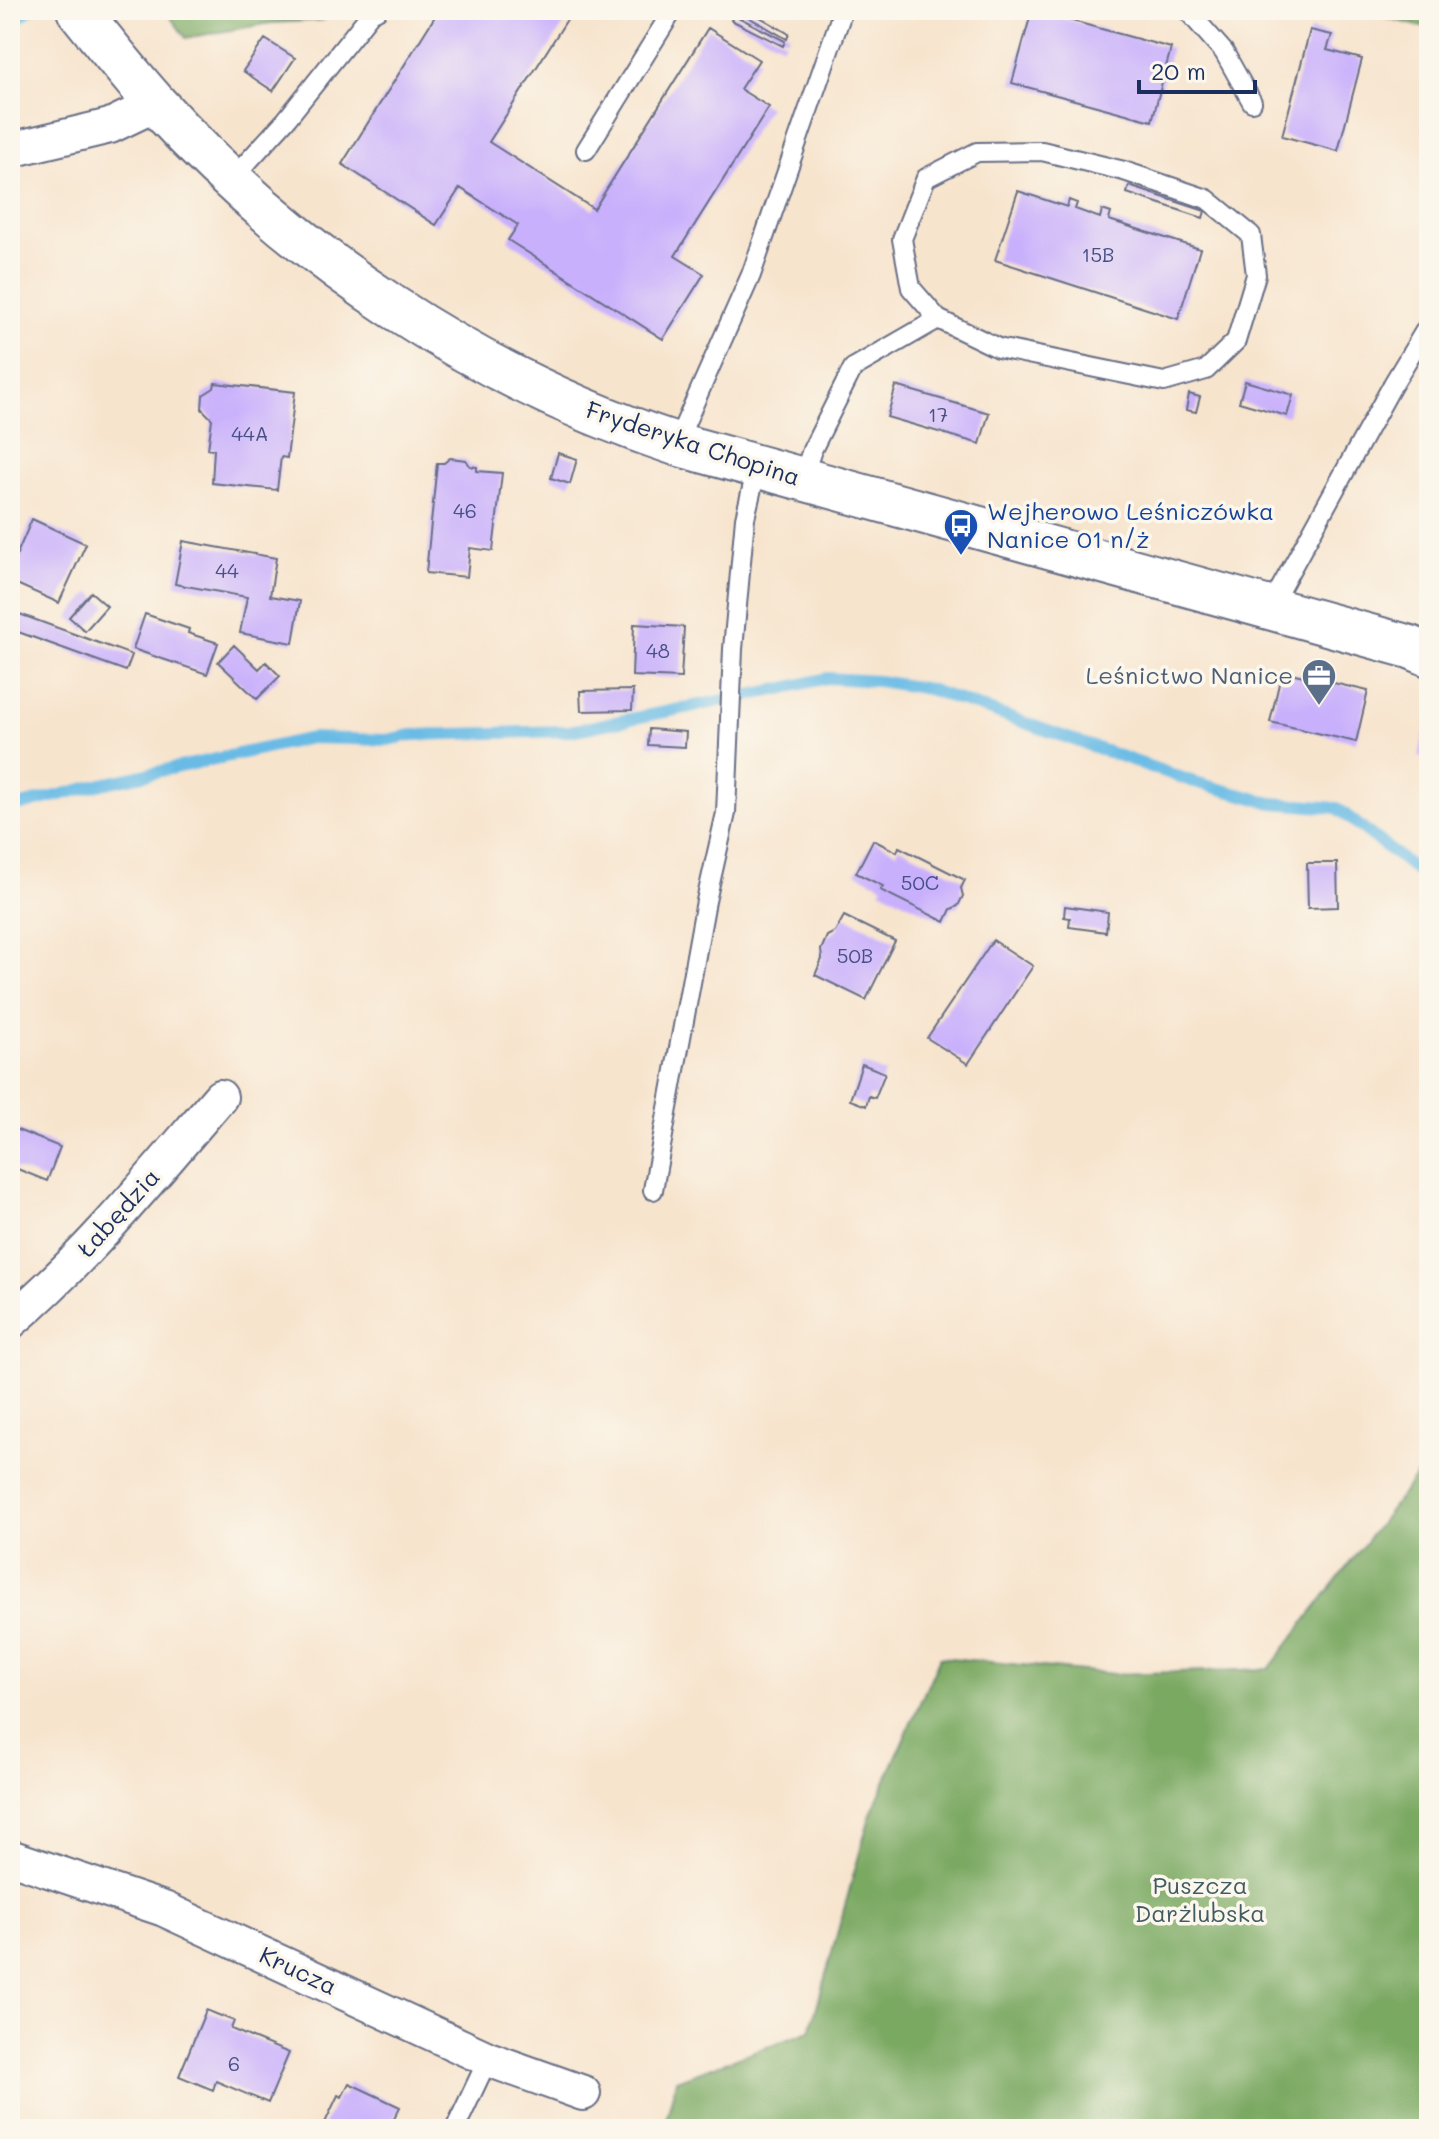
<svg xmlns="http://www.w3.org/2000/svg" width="1439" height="2139" viewBox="0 0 1439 2139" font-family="Mali,sans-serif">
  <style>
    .forest { fill: #7aa962; stroke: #4a6c60; stroke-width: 2 }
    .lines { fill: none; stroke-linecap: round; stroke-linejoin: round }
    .stream { stroke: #69bbe5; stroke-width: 12 }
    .building { fill: #c9b0fc }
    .service-casing { stroke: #686e85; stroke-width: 22 }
    .minor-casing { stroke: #686e85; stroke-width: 38 }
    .tertiary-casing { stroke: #686e85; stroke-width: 46 }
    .service { stroke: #fff; stroke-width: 18 }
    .minor { stroke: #fff; stroke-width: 34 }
    .tertiary { stroke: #fff; stroke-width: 42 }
    .labels { text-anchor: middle; stroke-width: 7; stroke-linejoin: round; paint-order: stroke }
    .number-label { font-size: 20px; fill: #464f86 }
    .street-label { font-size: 24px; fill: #1b2f5e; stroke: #fbf7ec }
    .transit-label { font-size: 24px; fill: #164399; stroke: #fbf7ec; text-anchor: start }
    .service-label { font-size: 24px; fill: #4e5e75; stroke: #fbf7ec; text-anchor: end }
    .park-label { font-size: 24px; fill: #415b63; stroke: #fbf7ec }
  </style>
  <rect width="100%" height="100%" fill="#fbf7ec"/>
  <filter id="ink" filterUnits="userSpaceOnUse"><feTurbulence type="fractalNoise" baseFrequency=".0125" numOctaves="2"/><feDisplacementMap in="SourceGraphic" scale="16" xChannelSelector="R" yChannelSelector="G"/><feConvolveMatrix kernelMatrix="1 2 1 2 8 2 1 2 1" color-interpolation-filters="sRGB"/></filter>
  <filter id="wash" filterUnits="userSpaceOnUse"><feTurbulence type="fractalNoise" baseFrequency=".006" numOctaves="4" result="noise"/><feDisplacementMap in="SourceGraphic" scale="32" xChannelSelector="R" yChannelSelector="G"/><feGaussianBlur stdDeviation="1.8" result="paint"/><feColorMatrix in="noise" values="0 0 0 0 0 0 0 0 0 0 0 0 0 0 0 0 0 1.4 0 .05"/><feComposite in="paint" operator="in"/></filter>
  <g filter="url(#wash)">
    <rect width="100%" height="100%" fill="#f7e4cd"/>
    <!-- forest -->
    <path class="forest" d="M165,10H335L323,20L271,23L186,38Z
      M1359,10H1429V29Z
      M1429,1459V2129H664L676,2080L810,2031L870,1816L940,1657L1114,1674L1269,1669Z"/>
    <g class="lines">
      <!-- stream -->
      <path class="stream" d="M10,24L29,10
        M10,808L102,784L311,738L387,740L412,735L570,731L785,688L827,678L878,681L928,689L1191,781L1272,803L1337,808L1418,872L1429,875"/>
    </g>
    <g id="blocks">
      <!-- building -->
      <path class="building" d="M439,10H573L489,142L594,209L708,28L759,60L740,89L769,107L675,256L704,274L663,339L508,240L518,225L460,188L436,225L342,164Z
        M736,10H748L789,34L787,39Z
        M1032,10L1171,48L1152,121L1012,83Z
        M734,15L785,41L783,46L731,20Z
        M1310,30L1332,35L1327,50L1362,59L1338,151L1282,136Z
        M265,39L295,58L273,91L243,71Z
        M1129,186L1205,211L1203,218L1127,193Z
        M1018,191L1067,207L1069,200L1077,203L1075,209L1100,218L1102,210L1111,213L1109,220L1200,249L1178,319L995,260Z
        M1245,381L1293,395L1287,416L1239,402Z
        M215,383L295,392L287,458L281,457L277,490L212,483L214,449H208L212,419L202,409L203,395L214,388Z
        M896,386L989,413L980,444L887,417Z
        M1189,394L1200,397L1196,412L1186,410Z
        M558,453L577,459L570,484L551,478Z
        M450,458L466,460L470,466L477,467V471L502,473L493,551L470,548L467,577L426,573L437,463H444Z
        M32,519L86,544L59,603L10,581V570Z
        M183,541L276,558L270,596L300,601L293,643L240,633L247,597L175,584Z
        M91,592L107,606L85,631L69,617Z
        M14,612L132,655L126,671L10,629Z
        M145,614L189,629L188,633L218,643L207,674L133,649Z
        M634,624L684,627L681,678L632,676Z
        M234,645L259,669L266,662L280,676L257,699L218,662Z
        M1282,671L1368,691L1356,742L1270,722Z
        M633,690L632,710L581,711L580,691Z
        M1428,718H1429V758L1419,756Z
        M649,729L686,732L685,747L648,745Z
        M873,840L897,852L899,847L965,880L961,888L963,896L958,906L951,909L945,922L880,890L883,886L856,873Z
        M1307,863H1337L1338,907L1308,908Z
        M1065,906L1108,912L1106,932L1069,927L1070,918L1064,917Z
        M844,916L895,941L866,1000L815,975L822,959L821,950L827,936L835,932Z
        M993,940L1033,966L968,1064L927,1038Z
        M862,1064L885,1073L875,1098L869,1096L866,1106L850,1100Z
        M10,1127L60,1147L47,1181L10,1166Z
        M206,2010L234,2021L231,2029L289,2053L268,2103L216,2081L213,2090L179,2076Z
        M349,2083L400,2107L389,2129H322L338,2095L342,2097Z"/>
    </g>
  </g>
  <g filter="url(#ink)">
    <use href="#blocks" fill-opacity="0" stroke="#686e85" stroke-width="2"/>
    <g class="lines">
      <defs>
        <path id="service" d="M1187,10L1224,52L1252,102
          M586,150L673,10
          M1042,151L1124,171L1207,199L1251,235L1256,275L1236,341L1206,370L1164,382L998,348L938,319L911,288L902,239L926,178L977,152Z
          M231,180L285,121L371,13L377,10
          M676,444L751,275L843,10
          M802,479L812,450L853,368L938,319
          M1269,609L1393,384L1429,324
          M653,1190L706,901L726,813L733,649L745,518L757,467
          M455,2129L488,2059"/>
        <path id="minor" d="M10,150L110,126L156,104
          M10,1322C89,1255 153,1175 220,1097
          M10,1857L164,1909L488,2059L583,2093"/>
        <path id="tertiary" d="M78,10C104,42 129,74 156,104C297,259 476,378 676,444L1410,647L1429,655"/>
      </defs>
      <!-- service casing -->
      <use href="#service" class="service-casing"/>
      <!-- minor casing -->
      <use href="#minor" class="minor-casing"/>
      <!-- tertiary casing -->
      <use href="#tertiary" class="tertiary-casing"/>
      <!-- service -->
      <use href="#service" class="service"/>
      <!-- minor -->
      <use href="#minor" class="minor"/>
      <!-- tertiary -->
      <use href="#tertiary" class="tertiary"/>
    </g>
  </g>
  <!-- icons -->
  <defs>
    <symbol id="bus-pin" viewBox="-11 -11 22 30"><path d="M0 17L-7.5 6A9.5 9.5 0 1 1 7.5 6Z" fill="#1a4fb4" stroke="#fbf7ec"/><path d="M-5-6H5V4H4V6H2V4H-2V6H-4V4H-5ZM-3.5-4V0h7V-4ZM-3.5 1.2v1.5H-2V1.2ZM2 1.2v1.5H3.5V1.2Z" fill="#fff"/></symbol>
    <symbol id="office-pin" viewBox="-11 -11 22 30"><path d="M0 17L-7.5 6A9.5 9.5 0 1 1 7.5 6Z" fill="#5c6f8a" stroke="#fbf7ec"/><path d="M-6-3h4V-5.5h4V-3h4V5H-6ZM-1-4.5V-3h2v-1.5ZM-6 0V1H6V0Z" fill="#fff"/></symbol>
  </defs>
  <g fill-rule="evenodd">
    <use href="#bus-pin" x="941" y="506" width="40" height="54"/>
    <use href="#office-pin" x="1299" y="656" width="40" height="54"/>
  </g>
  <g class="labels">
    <!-- number labels -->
    <g class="number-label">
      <text x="1098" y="262">15B</text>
      <text x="938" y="422">17</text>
      <text x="250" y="441">44A</text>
      <text x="465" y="518">46</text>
      <text x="227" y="578">44</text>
      <text x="658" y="658">48</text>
      <text x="920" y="890">50C</text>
      <text x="855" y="963">50B</text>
      <text x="234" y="2071">6</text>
    </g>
    <!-- street labels -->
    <g class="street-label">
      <text transform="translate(693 444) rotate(18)" y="8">Fryderyka Chopina</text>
      <text transform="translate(119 1213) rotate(-48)" y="8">Łabędzia</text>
      <text transform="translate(298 1971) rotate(25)" y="8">Krucza</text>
    </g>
    <!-- transit labels -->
    <g class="transit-label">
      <text x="987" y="520">Wejherowo Leśniczówka<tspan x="987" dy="28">Nanice 01 n/ż</tspan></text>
    </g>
    <!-- service labels -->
    <g class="service-label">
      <text x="1293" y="684">Leśnictwo Nanice</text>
    </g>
    <!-- park labels -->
    <g class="park-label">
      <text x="1200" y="1894">Puszcza<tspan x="1200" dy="28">Darżlubska</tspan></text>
    </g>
  </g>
  <!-- margin -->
  <rect width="1439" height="2139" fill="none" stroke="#fbf7ec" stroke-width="40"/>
  <!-- scale -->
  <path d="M1139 80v12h116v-12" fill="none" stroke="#1b2f5e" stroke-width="4"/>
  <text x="1151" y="80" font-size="24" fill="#1b2f5e" stroke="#fbf7ec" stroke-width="6" paint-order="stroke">20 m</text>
</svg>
